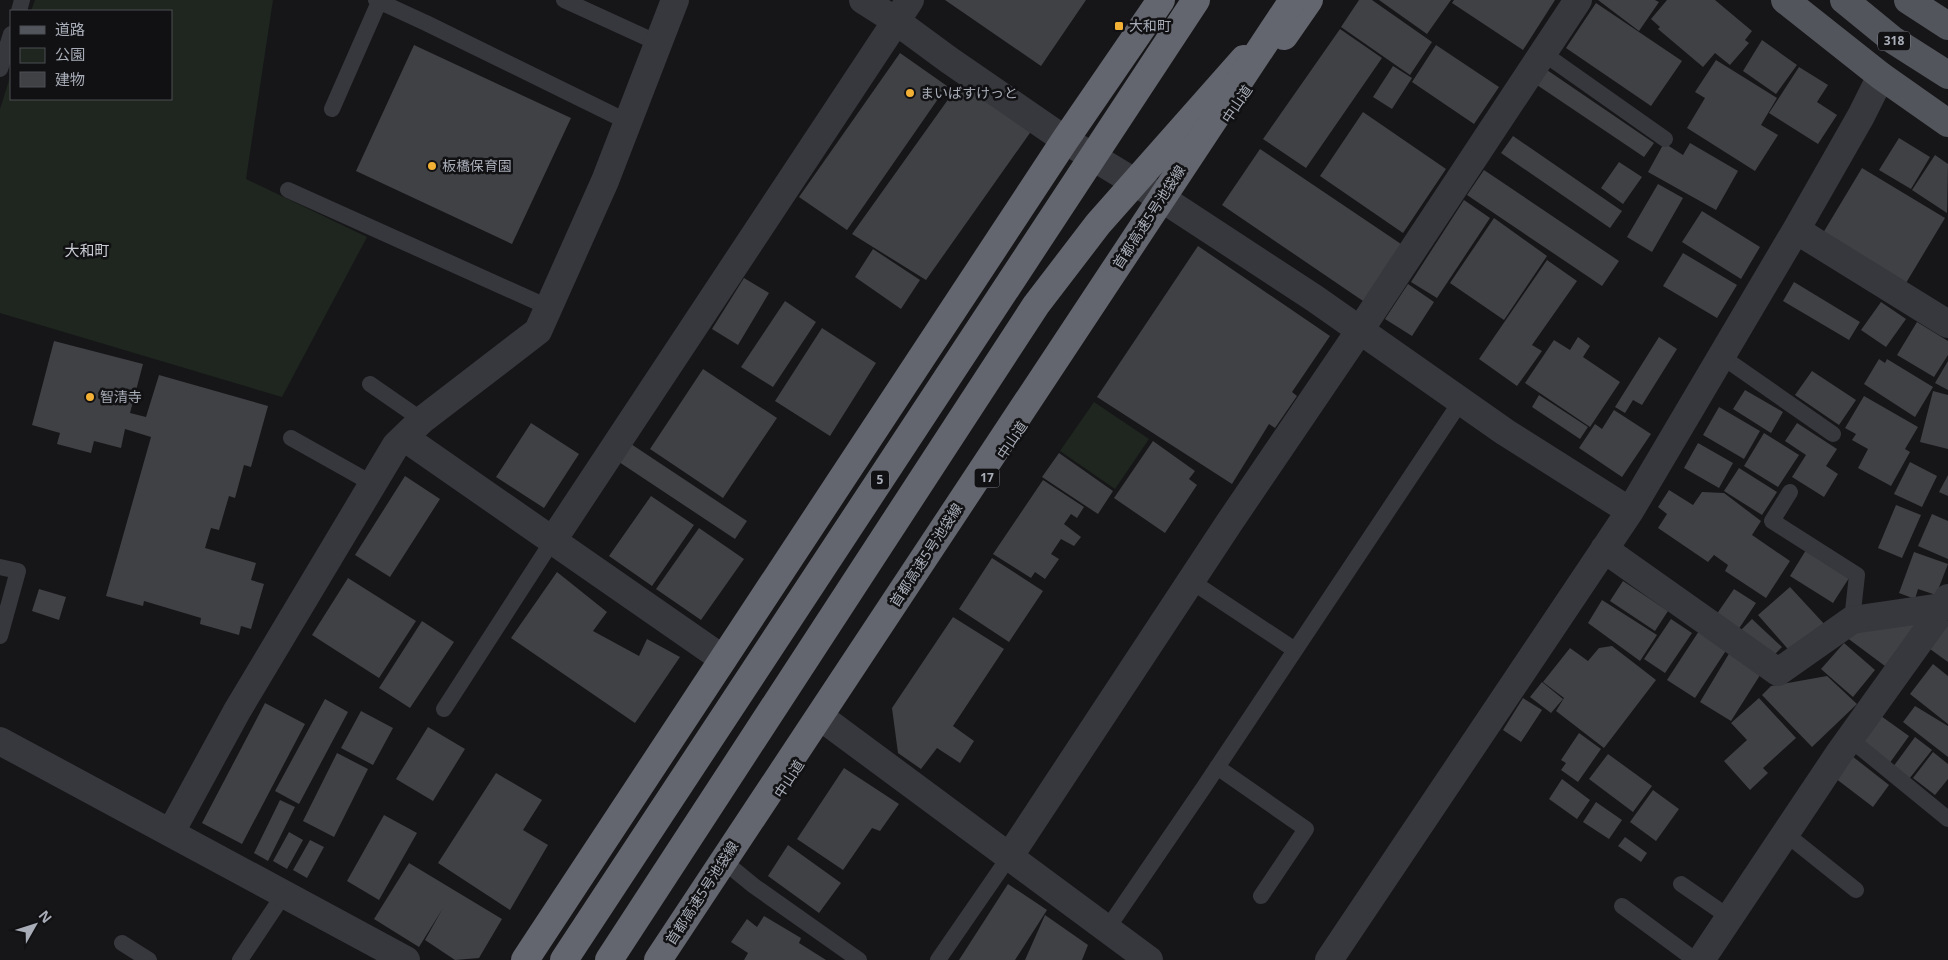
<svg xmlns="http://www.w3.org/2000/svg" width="1948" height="960" viewBox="0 0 1948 960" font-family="'Noto Sans','Noto Sans JP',sans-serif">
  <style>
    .green { fill: #1e261f }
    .building { fill: #404145 }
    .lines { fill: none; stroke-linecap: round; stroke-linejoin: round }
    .lane { stroke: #37383d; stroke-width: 16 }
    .street { stroke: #37383d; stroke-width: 28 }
    .primary { stroke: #53555c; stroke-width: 28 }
    .highway { stroke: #63666e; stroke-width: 28 }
    .highway-bridge { stroke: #63666e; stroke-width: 28 }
    .poi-dot { fill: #f2b134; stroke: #111113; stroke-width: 2 }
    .labels { text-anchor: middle; stroke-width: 5; stroke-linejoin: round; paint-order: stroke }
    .shield { fill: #111113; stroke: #7b7e86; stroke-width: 1 }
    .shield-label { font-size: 12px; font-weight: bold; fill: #a8adb8 }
    .poi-label { font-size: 14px; fill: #a8adb8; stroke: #111113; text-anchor: start }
    .street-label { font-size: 14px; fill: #a8adb8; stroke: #111113 }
    .neighbourhood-label { font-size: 15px; fill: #c9ccd4; stroke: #111113 }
  </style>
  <rect width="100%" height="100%" fill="#161618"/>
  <!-- green -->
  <path class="green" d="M35,0H273L246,179L367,237L282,397L0,313V109L11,74V99H171V11H31Z
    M1094,402L1149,439L1115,489L1060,451Z"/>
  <!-- building -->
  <path class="building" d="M945,0H1086L1041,66Z
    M1359,0H1372L1432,42L1410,75L1341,27Z
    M1379,0H1451L1427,34Z
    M1454,0H1555L1523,50L1452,3Z
    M1598,0H1655L1659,2L1639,31Z
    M1667,0H1715L1752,31L1745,40L1749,43L1730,65L1715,53L1703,67L1658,29L1660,27L1651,19Z
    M1596,3L1682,61L1651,106L1566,48Z
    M1340,29L1382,58L1306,168L1263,139Z
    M1762,40L1797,65L1776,94L1743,71Z
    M414,45L571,118L512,244L356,171Z
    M1436,45L1499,87L1474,124L1412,82Z
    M900,53L947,86L847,230L799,197Z
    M1716,60L1777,98L1761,125L1778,135L1755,171L1687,128L1705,98L1695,92Z
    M1393,66L1412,78L1392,109L1373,97Z
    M1799,67L1828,85L1817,102L1837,115L1818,144L1769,113Z
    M1547,70L1654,143L1644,157L1537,85Z
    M962,80L1032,130L926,280L852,234Z
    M1363,112L1446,169L1403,233L1320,176Z
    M1513,136L1622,211L1610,228L1501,153Z
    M1899,138L1930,157L1911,189L1879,170Z
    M1664,143L1683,155L1690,143L1738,171L1716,210L1648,172Z
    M1260,149L1404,246L1366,303L1222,205Z
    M1935,155L1948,164L1947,213L1912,190Z
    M1619,162L1642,177L1623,204L1601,188Z
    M1862,168L1945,218L1906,283L1823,233Z
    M1484,170L1619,261L1602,286L1467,195Z
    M1658,184L1683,198L1652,252L1627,237Z
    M1464,200L1490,218L1437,298L1411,282Z
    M1702,211L1760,247L1741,279L1682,242Z
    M1494,218L1547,256L1504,320L1450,283Z
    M1198,246L1330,336L1292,392L1297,396L1275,428L1269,424L1232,484L1097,397Z
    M873,249L920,280L901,309L855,277Z
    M1683,253L1737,285L1717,318L1663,286Z
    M1547,260L1577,281L1532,345L1542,351L1517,386L1479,359Z
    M744,278L769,293L738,345L712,329Z
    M1794,282L1860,322L1849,340L1783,301Z
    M1408,284L1434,302L1412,336L1385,319Z
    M785,301L816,322L773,387L741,367Z
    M1881,302L1906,319L1886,347L1861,330Z
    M1917,322L1948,341V355L1934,377L1897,355Z
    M822,328L876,363L830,436L775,401Z
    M1578,337L1590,346L1583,357L1620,382L1590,427L1525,383L1554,340L1570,350Z
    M1659,337L1677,349L1642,405L1633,400L1625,413L1615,407Z
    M54,341L143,364L130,413L146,417L159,375L268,406L251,467L244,465L235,498L229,496L219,530L211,528L205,548L256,563L251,580L264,584L251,629L241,626L239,635L200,624L201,618L144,601L143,606L106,596L151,437L125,429L121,448L94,441L91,453L57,444L60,433L32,425Z
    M1879,359L1885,363L1887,359L1933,387L1915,417L1864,384Z
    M1948,361V390L1935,383Z
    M703,369L777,418L723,498L650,449Z
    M1812,371L1856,400L1839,425L1795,395Z
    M1745,390L1783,412L1771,433L1733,409Z
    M1933,391L1948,395V449L1920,442Z
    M1539,395L1588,427L1580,439L1532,407Z
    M1864,396L1918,427L1905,449L1910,452L1891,486L1858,468L1868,449L1852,440L1856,434L1845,428Z
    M1719,407L1760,431L1744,459L1703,435Z
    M1614,410L1651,434L1622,477L1579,448L1595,424L1602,429Z
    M531,423L579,454L544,508L496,477Z
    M1797,423L1837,449L1826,466L1838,474L1824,497L1792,477L1806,455L1785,441Z
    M1764,433L1799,455L1778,487L1744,466Z
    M1153,441L1195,471L1189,479L1197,485L1165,533L1114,498Z
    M1698,443L1733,463L1719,488L1684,468Z
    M631,444L747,521L735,539L619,462Z
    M1059,453L1113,491L1098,514L1042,477Z
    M1910,462L1937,476L1922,507L1894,494Z
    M1739,468L1777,492L1762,515L1724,491Z
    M1948,475V496L1939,492Z
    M405,476L440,499L390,577L355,555Z
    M1043,480L1084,507L1077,518L1071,514L1064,524L1081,537L1074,546L1061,539L1051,554L1059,559L1045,579L1035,572L1031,578L993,554Z
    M1669,490L1693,505L1702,492L1724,493L1761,521L1752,535L1790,561L1766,598L1725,571L1728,565L1714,555L1708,562L1658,528L1667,514L1658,507Z
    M651,496L694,525L652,586L609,556Z
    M1896,505L1921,515L1902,558L1878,548Z
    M1932,514L1948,521V559L1918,546Z
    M699,528L744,559L701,620L656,589Z
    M1806,550L1849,578L1833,603L1790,576Z
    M1914,552L1948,564L1936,595L1918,589L1915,599L1899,593Z
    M992,558L1043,591L1009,642L959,609Z
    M557,572L607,612L593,631L639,656L647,639L680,657L635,723L511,638Z
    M348,578L416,621L379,678L312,635Z
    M1623,581L1668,611L1655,631L1610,601Z
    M1790,587L1827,627L1794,656L1758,615Z
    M39,589L66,597L59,620L32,611Z
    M1734,589L1756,603L1736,633L1714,618Z
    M1602,600L1657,635L1640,661L1588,623Z
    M953,617L1004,649L953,726L974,741L960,763L937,748L921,769L898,753L892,708Z
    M1671,619L1692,633L1665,673L1644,659Z
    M1752,619L1782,647L1771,658L1737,634Z
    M422,621L454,642L410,708L379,688Z
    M1919,621L1885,666L1846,637L1877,622Z
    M1948,625V662L1930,649Z
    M1699,631L1727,649L1695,698L1667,680Z
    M1844,643L1875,670L1853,697L1821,669Z
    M1612,646L1656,680L1604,748L1556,711L1564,698L1543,682L1570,648L1588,661L1599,648Z
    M1730,652L1762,672L1731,721L1700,702Z
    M1933,664L1948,676V724L1910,694Z
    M1827,676L1857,704L1812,747L1762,695L1771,686Z
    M1542,682L1563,699L1551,713L1530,697Z
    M1523,698L1542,710L1521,742L1503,730Z
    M1759,698L1796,738L1763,768L1768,773L1750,790L1724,761L1747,740L1731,723Z
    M325,699L348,712L299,804L275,791Z
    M265,703L305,724L242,844L202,823Z
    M1915,706L1948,726V757L1903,722Z
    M361,711L393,728L373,765L341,748Z
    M1881,716L1909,736L1889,764L1861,744Z
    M428,727L465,749L433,801L396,779Z
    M1579,733L1601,749L1578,782L1561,770L1566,763L1561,760Z
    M1915,737L1932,750L1909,779L1893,767Z
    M1933,752L1948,764V779L1935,795L1913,778Z
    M337,753L368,769L334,837L303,821Z
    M1608,754L1652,786L1633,812L1589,779Z
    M1852,756L1889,785L1873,807L1835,778Z
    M844,768L899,804L880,831L872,828L843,870L797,839Z
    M496,773L542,800L523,830L548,845L510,910L438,863Z
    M1562,779L1590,800L1577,819L1549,799Z
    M1653,790L1679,809L1656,841L1630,822Z
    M280,800L295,807L268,861L254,853Z
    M1596,802L1622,820L1609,839L1583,822Z
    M384,815L417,833L379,900L347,881Z
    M289,832L303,840L287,869L273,861Z
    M1625,837L1647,853L1641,862L1618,846Z
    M310,840L324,847L307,878L293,870Z
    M788,845L841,883L819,913L768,876Z
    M409,863L502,919L479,958L455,960L425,940L443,908L419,947L374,919Z
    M1008,884L1047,910L1015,960H959Z
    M1045,915L1088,945L1082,960H1025Z
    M764,916L801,938L799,943L826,960H744L748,953L731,942L747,919L757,927Z"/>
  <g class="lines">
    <!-- lane -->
    <path class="lane" d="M376,0L426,23L628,122
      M564,0L658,43
      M19,11L22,0
      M1543,53L1665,139
      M0,69L11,34
      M332,109L379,2
      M288,190L548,307
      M1721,356L1833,434
      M370,384L422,420
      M291,438L373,484
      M1790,492L1772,521L1857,575L1852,620
      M0,567L18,571L0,636
      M1191,581L1295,650
      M444,709L553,540
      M1850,739L1948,819
      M1217,767L1306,829L1261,896
      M1786,834L1856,890
      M732,868L754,886L859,960
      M1681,884L1729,917
      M1622,906L1695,960
      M1107,929L1204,787L1461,401
      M122,943L149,960
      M240,960L284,894
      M938,960L1009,857"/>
    <!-- street -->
    <path class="street" d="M863,0L896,21L949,60L1065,140L1169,203L1314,298L1505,432L1630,511
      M1796,230L1948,324
      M405,438L723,659
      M553,540L910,0
      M1604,549L1778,672L1852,620L1948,606
      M826,721L1149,960
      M0,741L406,960
      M171,832L237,711L396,445L422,420L538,331L605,181L675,0
      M1009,857L1229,523L1360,330L1578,0
      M1329,960L1630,511L1796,230L1861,116L1881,76
      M1701,960L1838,755L1944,607L1948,598"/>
    <!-- primary -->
    <path class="primary" d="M1785,0L1881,76L1948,123
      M1844,0L1893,40L1948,75
      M1908,0L1948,26"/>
    <!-- highway -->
    <path class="highway" d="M1284,36L1309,0
      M525,960L1065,140L1161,0
      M609,960L1036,305L1098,224L1244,59"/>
    <!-- highway-bridge -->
    <path class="highway-bridge" d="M564,960L1196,0
      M658,960L1293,0"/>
  </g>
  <!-- markers -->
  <g class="poi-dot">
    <rect x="1114" y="21" width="10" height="10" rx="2.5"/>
    <circle cx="910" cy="93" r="5"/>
    <circle cx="432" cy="166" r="5"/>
    <circle cx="90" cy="397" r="5"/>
  </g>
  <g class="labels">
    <!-- shield labels -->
    <g class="shield">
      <rect x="1878" y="31.5" width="32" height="19" rx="4"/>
      <rect x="974.5" y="468.5" width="25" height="19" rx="4"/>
      <rect x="871" y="470.5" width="18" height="19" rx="4"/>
    </g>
    <g class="shield-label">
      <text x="1894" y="45">318</text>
      <text x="987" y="482">17</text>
      <text x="880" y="484">5</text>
    </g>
    <!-- poi labels -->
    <g class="poi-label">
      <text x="1129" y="31">大和町</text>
      <text x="920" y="98">まいばすけっと</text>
      <text x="442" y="171">板橋保育園</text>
      <text x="100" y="402">智清寺</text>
    </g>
    <!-- street labels -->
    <g class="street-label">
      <text transform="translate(1237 104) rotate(-56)" y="5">中山道</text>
      <text transform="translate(1149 217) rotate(-57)" y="5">首都高速5号池袋線</text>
      <text transform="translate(1012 440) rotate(-56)" y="5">中山道</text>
      <text transform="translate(926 555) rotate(-57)" y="5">首都高速5号池袋線</text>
      <text transform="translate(789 779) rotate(-57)" y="5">中山道</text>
      <text transform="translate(702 893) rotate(-57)" y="5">首都高速5号池袋線</text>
    </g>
    <!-- neighbourhood labels -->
    <g class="neighbourhood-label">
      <text x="87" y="256">大和町</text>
    </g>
  </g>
  <!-- legend -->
  <rect x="10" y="10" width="162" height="90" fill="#111113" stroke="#4d4f55"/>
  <rect x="20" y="26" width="25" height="8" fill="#53555c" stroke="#4d4f55"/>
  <text x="55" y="35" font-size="15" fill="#a8adb8">道路</text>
  <rect x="20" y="48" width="25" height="15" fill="#1e261f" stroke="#4d4f55"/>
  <text x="55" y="60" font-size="15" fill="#a8adb8">公園</text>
  <rect x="20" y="72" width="25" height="15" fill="#404145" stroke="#4d4f55"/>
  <text x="55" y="85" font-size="15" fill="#a8adb8">建物</text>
  <!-- north arrow -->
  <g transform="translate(35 925) rotate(51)" stroke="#111113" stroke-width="4" paint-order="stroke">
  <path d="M0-4L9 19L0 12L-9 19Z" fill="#a8adb8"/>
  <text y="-8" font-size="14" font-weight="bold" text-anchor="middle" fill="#a8adb8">N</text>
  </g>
</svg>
